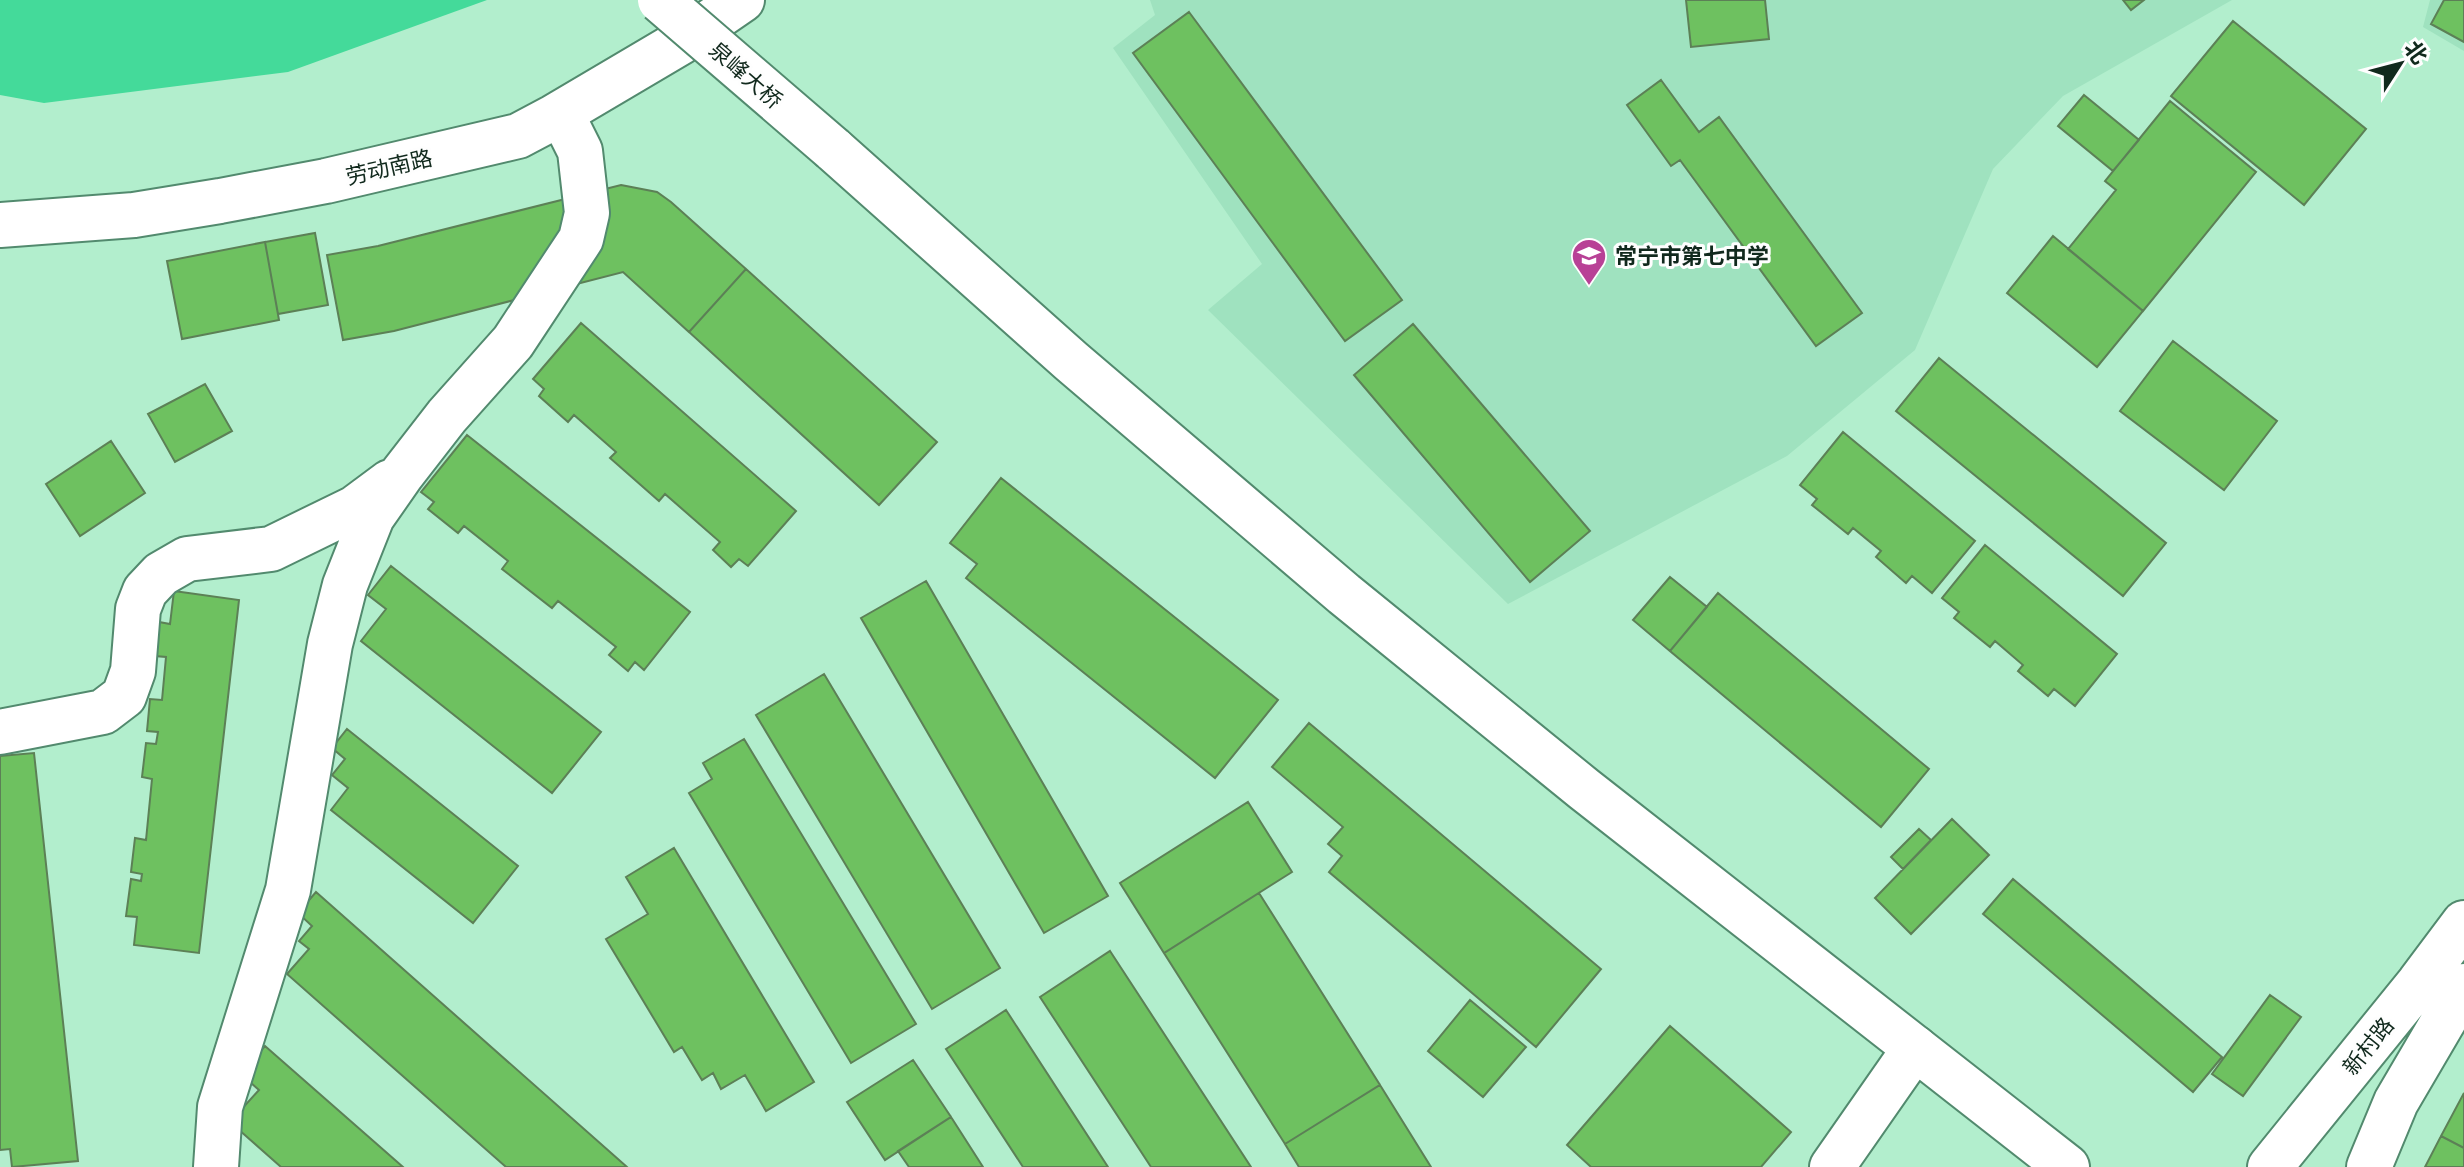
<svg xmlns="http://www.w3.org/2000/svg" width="2464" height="1167" viewBox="0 0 2464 1167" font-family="Poppins,'Noto Sans SC',sans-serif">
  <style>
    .built { fill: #9fe2bf }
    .water { fill: #44da9a }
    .building { fill: #6ec160; stroke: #5c8056; stroke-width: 2 }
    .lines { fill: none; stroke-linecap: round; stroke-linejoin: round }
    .minor-casing { stroke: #528a6e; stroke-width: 48 }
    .highway-casing { stroke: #528a6e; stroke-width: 48 }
    .minor { stroke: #fff; stroke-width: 44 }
    .highway { stroke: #fff; stroke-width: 44 }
    .highway-bridge-casing { stroke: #528a6e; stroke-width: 48; stroke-linecap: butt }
    .highway-bridge { stroke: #fff; stroke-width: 44 }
    .labels { text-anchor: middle; stroke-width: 6; stroke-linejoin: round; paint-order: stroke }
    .street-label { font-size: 22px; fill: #11291d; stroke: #fefefe }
    .poi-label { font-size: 22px; font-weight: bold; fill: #11291d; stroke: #fefefe; text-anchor: start }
  </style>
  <rect width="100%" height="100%" fill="#b2eecd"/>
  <!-- built -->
  <path class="built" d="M1150,0H2232L2063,96L1993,169L1915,350L1787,456L1508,604L1208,310L1262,264L1113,48L1155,15Z
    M2430,0H2464V51L2423,27Z"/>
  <!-- water -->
  <path class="water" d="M0,0H487L288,72L44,103L0,95Z"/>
  <!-- building -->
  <path class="building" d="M1686,0H1765L1769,39L1691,47Z
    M2123,0H2144L2131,10Z
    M2444,0H2464V42L2431,24Z
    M1189,12L1402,300L1345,341L1133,53Z
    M2233,21L2366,129L2304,205L2171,96Z
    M1661,80L1699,132L1719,117L1862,313L1816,346L1680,160L1671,166L1627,105Z
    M2084,95L2139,140L2113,171L2058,126Z
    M2170,101L2256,172L2143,311L2068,249L2116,190L2105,181Z
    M621,185L657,192L671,202L746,269L689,332L623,272L394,331L343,340L327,255L378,246Z
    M315,233L328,305L278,314L265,242Z
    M2053,236L2143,311L2097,367L2007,293Z
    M265,242L279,320L182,339L167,261Z
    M746,269L937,442L879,505L689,332Z
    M581,323L796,511L748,566L739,559L731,567L713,550L720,542L665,494L659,501L610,458L616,452L574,415L568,422L539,396L544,389L533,379Z
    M1413,324L1590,531L1530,582L1354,375Z
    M2173,341L2277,421L2224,490L2120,411Z
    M1939,358L2166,543L2123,596L1896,411Z
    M205,384L232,431L175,462L148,414Z
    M1843,432L1975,541L1932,593L1912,576L1906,583L1876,557L1881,551L1853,528L1848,534L1812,505L1817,499L1800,485Z
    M467,435L690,612L644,670L635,662L628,671L609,655L616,647L558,601L552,608L502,569L508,561L464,526L458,533L428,509L434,502L421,492Z
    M111,441L145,493L80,536L46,484Z
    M1001,478L1278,700L1215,778L966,578L977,564L950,543Z
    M1985,545L2117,654L2075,706L2054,689L2048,696L2018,671L2023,665L1995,641L1990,647L1954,618L1959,612L1942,598Z
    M391,566L601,732L552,793L361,641L386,609L368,595Z
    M1670,577L1707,607L1670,651L1633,620Z
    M926,581L1108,896L1044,933L861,618Z
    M174,591L239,600L199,953L134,945L137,917L126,916L131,879L141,881L142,874L131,872L135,838L146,840L152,779L142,777L146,743L156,744L158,732L147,731L150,699L162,700L166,657L155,656L159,622L170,624Z
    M1718,593L1929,769L1881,827L1670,651Z
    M824,674L1000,968L932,1009L756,715Z
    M1309,723L1601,969L1536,1047L1329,872L1342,856L1328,844L1343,827L1272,767Z
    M347,729L518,866L473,923L331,810L348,788L332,775L345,759L332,748Z
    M744,739L916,1024L851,1063L689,793L712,779L703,763Z
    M34,753L78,1161L12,1167L10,1149L0,1150V756Z
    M1248,802L1292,872L1164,953L1120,883Z
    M1952,819L1989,855L1911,934L1875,898Z
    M1919,829L1931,840L1903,869L1891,857Z
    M674,848L814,1082L766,1111L745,1075L721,1089L713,1073L702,1080L682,1047L674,1052L606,939L648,914L626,877Z
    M2013,879L2222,1057L2193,1092L1983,914Z
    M316,892L627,1167H506L287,974L309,949L299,941L312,926L298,913Z
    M1259,893L1380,1085L1285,1144L1164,953Z
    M1110,951L1251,1167H1151L1040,997Z
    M2270,995L2301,1017L2243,1096L2212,1074Z
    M1470,1000L1526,1047L1483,1097L1428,1051Z
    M1006,1010L1108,1167H1023L946,1049Z
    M1670,1026L1791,1132L1761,1167H1591L1567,1145Z
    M265,1046L403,1167H281L230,1122L259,1090L241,1074Z
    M913,1060L951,1117L885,1160L847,1102Z
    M1380,1085L1431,1167H1299L1285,1144Z
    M2464,1093V1148L2441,1136Z
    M951,1117L983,1167H909L898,1151Z
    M2441,1136L2464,1148V1167H2425Z"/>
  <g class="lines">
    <defs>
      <path id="minor" d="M0,225L134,215L220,201L326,181L518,136L554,117L681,42L742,0
        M0,732L103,712L124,696L133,671L138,609L145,591L161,574L187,559L271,549L355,508L390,482
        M216,1167L220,1107L288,890L330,644L345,585L372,517L402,474L447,416L513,342L581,239L587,213L580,151L561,113
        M1832,1167L1915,1048
        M2270,1167L2419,983L2464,923
        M2369,1167L2396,1102L2464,986"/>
      <path id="highway" d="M833,149L1071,361L1344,594L1584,789L2067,1167"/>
    </defs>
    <!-- minor casing -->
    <use href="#minor" class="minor-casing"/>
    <!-- highway casing -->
    <use href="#highway" class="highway-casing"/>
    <!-- minor -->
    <use href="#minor" class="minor"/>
    <!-- highway -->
    <use href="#highway" class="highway"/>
    <defs>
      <path id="highway-bridge" d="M660,0L833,149"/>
    </defs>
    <!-- highway-bridge casing -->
    <use href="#highway-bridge" class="highway-bridge-casing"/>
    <!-- highway-bridge -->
    <use href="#highway-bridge" class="highway-bridge"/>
  </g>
  <!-- icons -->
  <defs>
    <symbol id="school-pin" viewBox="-11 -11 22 30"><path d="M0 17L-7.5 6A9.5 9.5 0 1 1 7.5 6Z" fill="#b84196" stroke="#fefefe"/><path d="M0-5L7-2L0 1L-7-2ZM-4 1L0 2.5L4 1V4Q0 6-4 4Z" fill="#fff"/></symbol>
  </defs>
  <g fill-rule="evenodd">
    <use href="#school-pin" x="1569" y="236" width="40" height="54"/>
  </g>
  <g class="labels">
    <!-- street labels -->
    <g class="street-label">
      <text transform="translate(746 75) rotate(41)" y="8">泉峰大桥</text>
      <text transform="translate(389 167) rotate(-13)" y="8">劳动南路</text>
      <text transform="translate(2368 1046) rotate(-51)" y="8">新村路</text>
    </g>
    <!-- poi labels -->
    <g class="poi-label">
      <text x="1615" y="264">常宁市第七中学</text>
    </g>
  </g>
  <!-- north arrow -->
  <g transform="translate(2400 64) rotate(54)" stroke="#fefefe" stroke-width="6" paint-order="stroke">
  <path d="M0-6L14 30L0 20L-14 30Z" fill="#11291d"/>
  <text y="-12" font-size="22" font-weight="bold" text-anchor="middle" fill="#11291d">北</text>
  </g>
</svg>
